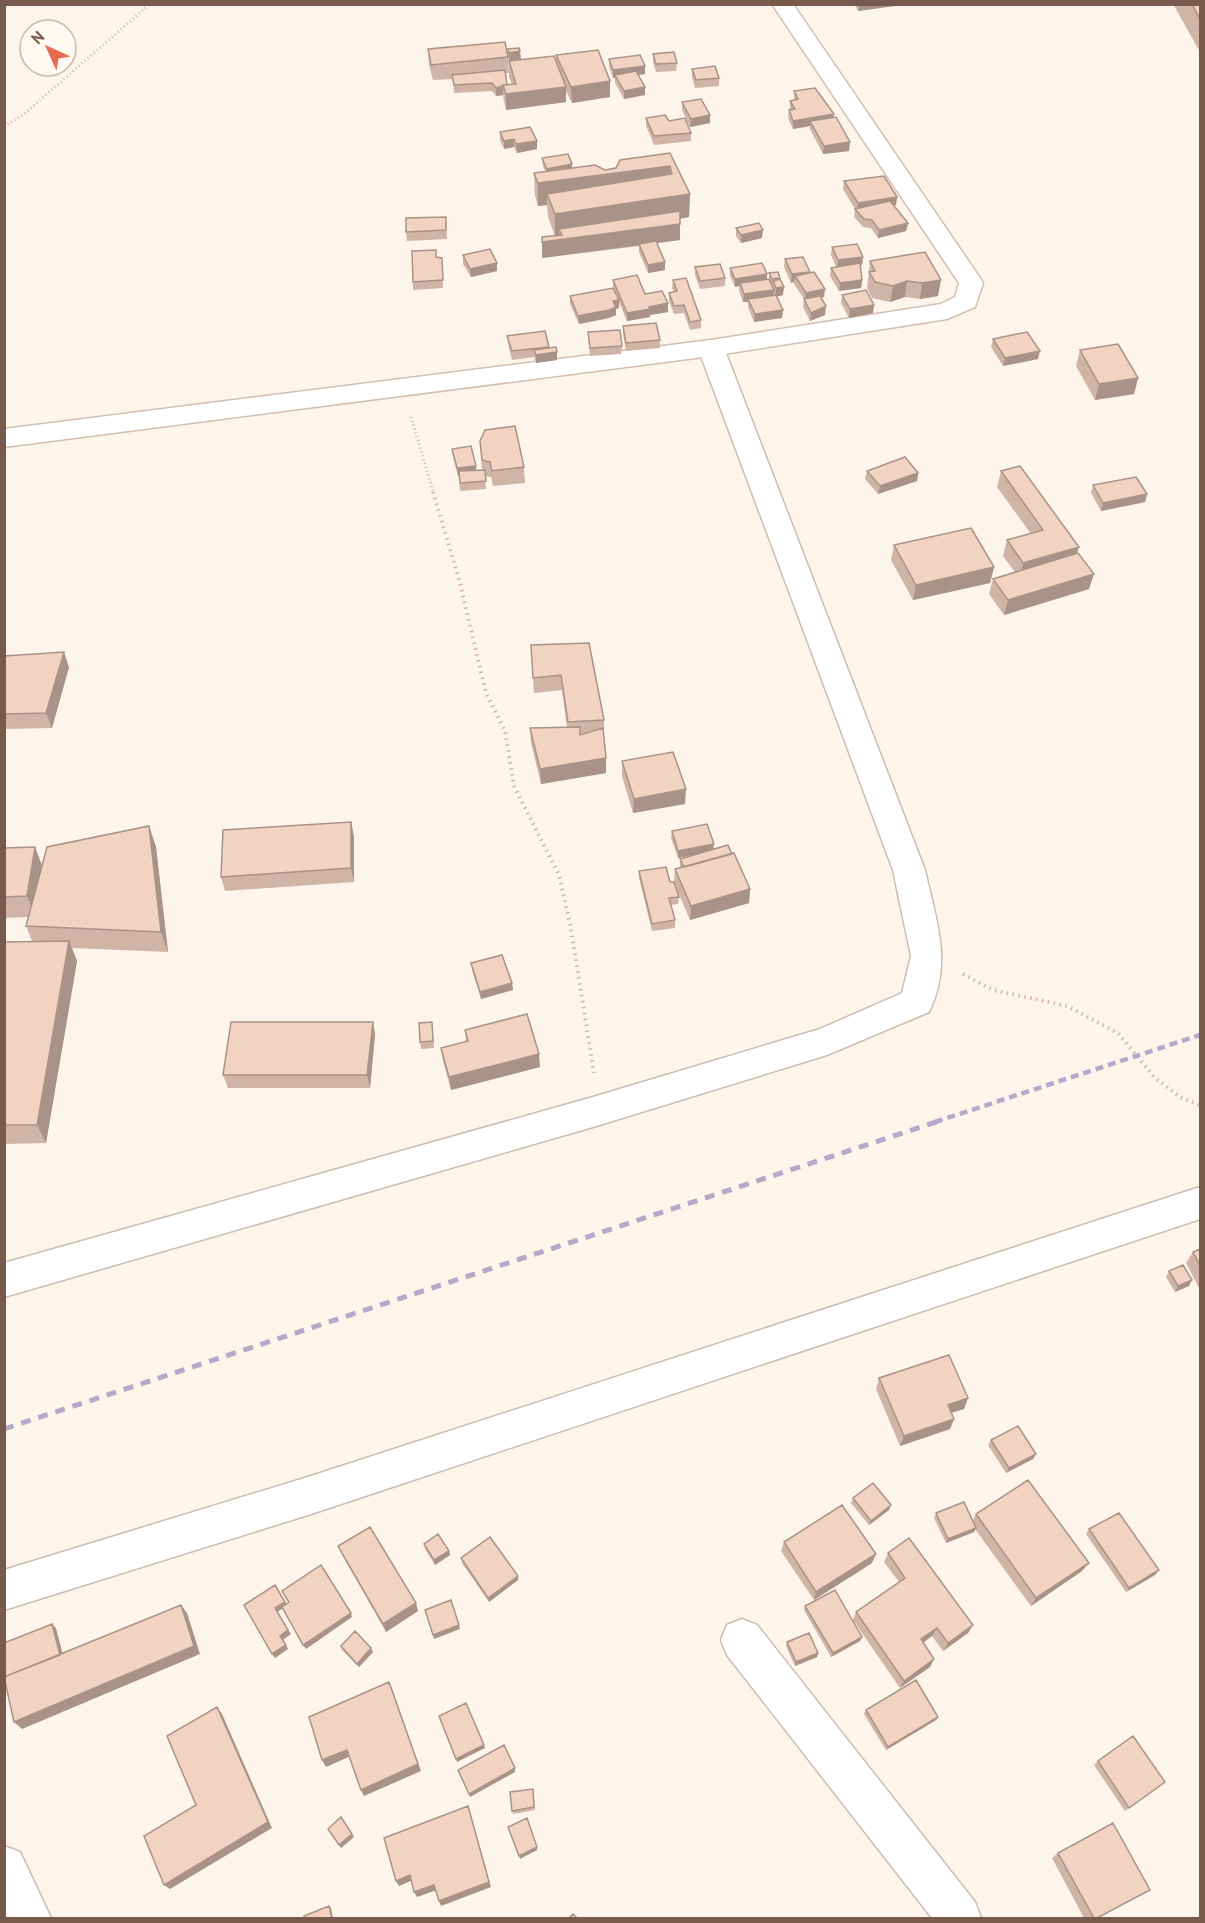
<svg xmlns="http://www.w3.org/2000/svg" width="1205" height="1923" viewBox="0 0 1205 1923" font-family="'PT Sans',sans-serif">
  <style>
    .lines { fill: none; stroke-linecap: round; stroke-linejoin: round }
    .minor-casing { stroke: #cfbcae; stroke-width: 3 }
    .secondary-casing { stroke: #d5beae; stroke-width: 3 }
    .path-far1 { stroke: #d8b5a4; stroke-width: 3; stroke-dasharray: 1 3; stroke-linecap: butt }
    .path { stroke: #d8b5a4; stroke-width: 4; stroke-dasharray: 1.5 4.5; stroke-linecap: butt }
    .minor { fill: #fff; fill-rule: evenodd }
    .secondary { fill: #fff; fill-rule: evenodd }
    .rail-far1 { stroke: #b7a7c8; stroke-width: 4.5; stroke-dasharray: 8 5; stroke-linecap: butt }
    .rail { stroke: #b7a7c8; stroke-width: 5; stroke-dasharray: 10 8; stroke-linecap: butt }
    .wall { fill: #d0b5a6 }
    .shaded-wall { fill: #a99387 }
    .building { fill: #f2d2c1; stroke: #a99387; stroke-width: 1.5 }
  </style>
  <rect width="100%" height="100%" fill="#fdf4ea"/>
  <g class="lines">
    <defs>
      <path id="minor" d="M711,340L720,342L724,348L925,870C936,920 953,963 929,1012L827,1055L593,1127L4,1297V1263L593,1097L820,1029L902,993L911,956L893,870L698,348L702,342Z
        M1200,1187V1219L311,1514L4,1610V1570L311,1476Z
        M742,1619L757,1625L975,1902L981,1918H932L727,1655L721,1640L727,1625Z
        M4,1846L20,1852L51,1918H6Z"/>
      <path id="secondary" d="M772,4H793L980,278L983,283L975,307L947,319L711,356L4,447V429L711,340L941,304L955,297L959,283Z"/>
    </defs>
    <!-- minor casing -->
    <use href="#minor" class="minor-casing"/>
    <!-- secondary casing -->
    <use href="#secondary" class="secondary-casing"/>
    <!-- path-far1 -->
    <path class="path-far1" d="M4,126L23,115L150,4
      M411,417L434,494"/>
    <!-- path -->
    <path class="path" d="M433,492L459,579L486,693L505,731L514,786L559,875L570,923L594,1073
      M963,974L993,990L1067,1006L1118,1033L1154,1077L1180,1097L1200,1105"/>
    <!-- minor -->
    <use href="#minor" class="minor"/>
    <!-- secondary -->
    <use href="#secondary" class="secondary"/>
    <!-- rail-far1 -->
    <path class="rail-far1" d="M935,1122L1200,1035"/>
    <!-- rail -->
    <path class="rail" d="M4,1429L939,1121"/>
  </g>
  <!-- wall -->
  <path class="wall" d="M855,4H902V5L858,11Z
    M1173,4H1200V52Z
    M428,49L508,57V49L521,59L509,61L508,57L509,73H505L507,85L512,84L509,77V61H556V55L610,81V97L572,103L566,91V102L506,110L504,101L503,95L496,96L492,91L454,93L453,79L433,80L429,65Z
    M653,54L677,63L676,71L656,72L653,62Z
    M609,59L645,66V74L638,75L645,95L624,99L615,83V78H613L609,67Z
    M692,69L719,78V86L695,88L692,77Z
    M794,91L833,117L849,151L823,154L810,129V126L793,129L788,118L789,110H790V101L794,100Z
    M682,102L710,123L690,127L682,110Z
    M646,118L669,121L691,133V141L654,145L646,126Z
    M500,132L537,149L517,153L514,147L504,149L500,140Z
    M670,153L690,194L689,217L680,219V240L657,243L665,262V270L648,273L639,252V246L542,258L555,236L548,217L547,205L538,206L535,196L534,173L545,171L543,166L542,158L572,168L605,170Z
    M844,181L897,197L896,205H894L908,223L906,231L878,238L871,228L863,227L854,217L855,209L843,189Z
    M446,217L447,239L407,241L406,232Z
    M736,228L762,238L741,243L736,236Z
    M832,247L863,257L862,265H860L862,280L861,288L839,291L830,276L831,268L836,267L831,255Z
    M925,252L938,296L920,299L905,297L890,302L872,298L867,288L870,261Z
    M463,255L497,271L471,277L463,264Z
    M442,258L443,288L413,290V282Z
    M785,259L810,272L824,297H821L825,315L810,321L803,307L804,299L794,284V282L791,283L784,267Z
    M695,267L725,278V286L700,289L695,275Z
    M730,268L767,279H769V273L780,278L783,295L777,296L782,318L754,322L748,307V302H743L739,291V286L735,287L730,276Z
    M613,280L645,294L668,312L650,315V317L627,321L619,302V308L616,309V315L609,318L579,324L570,304V296L613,288Z
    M673,280L701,320V328L690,330L684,313L674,314L669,301V293L674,292L672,288Z
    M842,295L873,313L849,318L841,303Z
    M623,326L660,340V348L626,351L623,334Z
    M545,331L549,348L557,352V360L536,363L534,357L512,360L508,344L507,336Z
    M588,332L622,346L621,354L590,356Z
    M993,339L1038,359L1003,366L991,347Z
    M1080,350L1138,378L1134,394L1095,400L1076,366Z
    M480,441L524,467L525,483L493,486L491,477L485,476L486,489L460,491L459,476H458L453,457L452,449L476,466V470H482Z
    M867,471L918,473L917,481L878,494L865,479Z
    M1001,471L1077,554L1089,589L1004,615L989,594L993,579L1015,572L1003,556L1007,540L1031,534L997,487Z
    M1093,485L1147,494L1145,502L1101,511L1091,493Z
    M894,545L994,567L990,583L913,600L891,560Z
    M589,643L604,720V735L606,758V773L541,784L531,743L530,728L567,727L562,690L534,693L531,645Z
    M4,656L69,667L52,728L4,729Z
    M622,761L685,804L633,813L622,776Z
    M351,822L354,837V882L225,891L221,877Z
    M149,826L156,847L168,952L72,948L77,961L46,1143L4,1144V942L32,941L26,926L28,917L4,918V848L42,865Z
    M672,831L713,849L750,889L749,903L690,920L677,890L679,897L678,904L671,905L675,920V928L652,931L639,878V871L670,882H674L675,869L681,868L680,866V859L690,856L678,858L671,838Z
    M471,963L512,983L513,990L481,999L472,970Z
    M373,1022L375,1035L370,1088H228L223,1075Z
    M432,1022L434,1048L421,1049L420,1042Z
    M465,1030L540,1067L451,1090L443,1061L441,1048L466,1041Z
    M1200,1249V1290L1186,1263L1193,1252Z
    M1169,1271L1189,1286L1175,1292L1166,1277Z
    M879,1378L968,1398L964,1409L951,1413L954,1419L950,1429L900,1446L876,1389Z
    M991,1440L1036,1454L1033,1459L1006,1473L988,1445Z
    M853,1498L889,1510L869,1525L851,1503Z
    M936,1513L973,1520L976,1514L1082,1571L1031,1606L975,1529L974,1532L946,1543L934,1518Z
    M1089,1529L1155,1575L1126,1592L1086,1534Z
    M784,1542L872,1563L814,1600L781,1551Z
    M424,1544L449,1551L450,1555L435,1565L425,1549Z
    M338,1546L418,1611L386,1632L342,1555Z
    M888,1553L973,1625L968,1633L943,1651L932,1636L923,1643L934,1659L930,1667L900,1688L853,1620L856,1612L899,1582L884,1562Z
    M461,1558L518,1580L489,1602L462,1563Z
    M805,1606L862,1637L860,1641L831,1657L804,1610Z
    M787,1642L818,1653L817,1657L795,1666L786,1646Z
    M341,1646L373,1652L359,1667L342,1650Z
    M866,1710L938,1717L936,1720L886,1750L864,1714Z
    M1098,1761L1165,1782L1125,1811L1094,1765Z
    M533,1789L535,1810L513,1814L510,1792Z
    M1058,1853L1098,1918H1084L1052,1858Z"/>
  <!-- shaded-wall -->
  <path class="shaded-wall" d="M859,4H902V5L858,11Z
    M520,51L521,59L509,61V53Z
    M645,66V74L616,78L615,75V78H613V70Z
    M610,81V97L572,103L571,87Z
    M503,87V95L496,96V88Z
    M566,87V102L506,110V94Z
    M645,87V95L624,99V91Z
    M834,114L833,122L810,121V126L793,129V121Z
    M710,115V123L690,127L691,119Z
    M514,139V147L504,149V141Z
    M537,141V149L517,153L516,144Z
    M850,142L849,151L823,154L824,146Z
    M572,164V172L547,177V169Z
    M670,166V189L547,194V205L538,206V183Z
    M690,194L689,217L562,236L559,229V236L555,237V214Z
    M897,197L896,205L857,211L858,203Z
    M908,223L906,231L878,238L879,230Z
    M680,224V240L542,258V242Z
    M763,230L762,238L741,243V235Z
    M863,257L862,265L837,268L838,260Z
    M665,262V270L648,273V265Z
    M497,263V271L471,277L470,269Z
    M810,272L809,280L795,276L794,282L791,283L792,274Z
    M767,274V282L740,283L739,286L735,287V279Z
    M862,280L861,288L839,291L840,283Z
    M941,280L938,296L920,299L922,283Z
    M907,281L905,297L890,302L893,286Z
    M784,287L783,295L775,297L776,288Z
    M825,289L824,297L805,301L806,293Z
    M774,290L773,298L748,299V302H743L744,294Z
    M619,300V308L616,309V315L609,318L579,324L578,316L613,301Z
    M668,303V312L650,315V317L627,321V313L649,307Z
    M874,305L873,313L849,318L850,309Z
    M826,306L825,315L810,321L811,313Z
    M783,310L782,318L754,322L755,314Z
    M1040,351L1038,359L1003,366L1005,358Z
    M557,352V360L536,363V355Z
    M1138,378L1134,394L1095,400L1099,384Z
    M476,466V474L458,476L457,468Z
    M918,473L917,481L878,494L880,486Z
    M1147,494L1145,502L1101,511L1103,503Z
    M1079,547L1074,562L1019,578L1023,563Z
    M994,567L990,583L913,600L916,585Z
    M1094,574L1089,589L1004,615L1008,600Z
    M64,652L69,667L52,728L46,713Z
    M606,758V773L541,784L540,769Z
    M686,789L685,804L633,813L634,799Z
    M351,822L354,837V882L351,868Z
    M149,826L156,847L168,952L161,932Z
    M714,844L713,851L678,858V851Z
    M35,847L43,868L35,917L27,896Z
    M750,889L749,903L690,920L691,906Z
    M69,941L77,961L46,1143L37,1125Z
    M512,983L513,990L481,999L480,992Z
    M373,1022L375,1035L370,1088L367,1075Z
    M539,1054L540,1067L451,1090L449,1077Z
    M1192,1280L1189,1286L1175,1292L1178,1286Z
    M968,1398L964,1409L943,1415L948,1405Z
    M954,1419L950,1429L900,1446L904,1436Z
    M1036,1454L1033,1459L1006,1473L1009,1468Z
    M891,1505L889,1510L869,1525L871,1521Z
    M976,1528L974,1532L946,1543L948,1539Z
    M449,1551L450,1555L435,1565L434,1560Z
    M876,1554L872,1563L814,1600L816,1592Z
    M1089,1563L1082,1571L1031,1606L1036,1598Z
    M1159,1570L1155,1575L1126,1592L1129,1588Z
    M518,1576V1580L489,1602L488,1598Z
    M285,1602L287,1606L277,1612L275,1608Z
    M416,1603L418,1611L386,1632L383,1624Z
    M181,1605L187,1613L200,1654L22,1729L14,1722Z
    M351,1613L352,1617L306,1649L303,1645Z
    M52,1624L56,1628L64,1659L4,1684V1678Z
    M459,1625L460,1629L434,1639L433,1635Z
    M973,1625L968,1633L943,1651L948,1643Z
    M937,1628L932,1636L917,1647L921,1639Z
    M288,1630L291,1634L283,1640L280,1636Z
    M862,1637L860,1641L831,1657L833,1653Z
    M286,1645L288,1649L275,1658L272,1654Z
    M371,1648L373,1652L359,1667L357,1664Z
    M818,1653L817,1657L795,1666L796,1662Z
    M934,1659L930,1667L900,1688L904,1681Z
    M392,1689L421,1771L364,1796L361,1790Z
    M217,1707L222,1714L272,1828L170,1889L164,1885L268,1822Z
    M938,1717L936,1720L886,1750L888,1747Z
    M484,1745L485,1748L457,1762L456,1759Z
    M347,1750L351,1756L326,1767L322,1760Z
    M515,1768V1772L470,1797L469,1794Z
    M470,1812L491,1887L441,1906L439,1901Z
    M352,1834L354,1837L341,1848L339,1845Z
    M537,1847V1850L520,1859L519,1856Z
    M410,1875L413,1880L399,1886L396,1881Z
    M434,1885L437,1890L417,1897L414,1892Z
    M329,1906L331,1908L333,1918H332Z"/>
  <!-- building -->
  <path class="building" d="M1192,4H1200V19Z
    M505,42L508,57L431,65L428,49Z
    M519,48L520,51L509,53L508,49Z
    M598,50L610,81L571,87L556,55Z
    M674,52L677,63L656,64L653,54Z
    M640,55L645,66L613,70L609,59Z
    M554,56L566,87L506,94L503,85L516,84L509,61Z
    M715,66L719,78L696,80L692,69Z
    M505,70L507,85H503V86L496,88L492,83L454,85L452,75Z
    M636,71L645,87L624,91L615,75Z
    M815,88L834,114L793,121L789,110L795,109L790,101L798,99L794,91Z
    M701,99L710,115L691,119L682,102Z
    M665,115L669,121L685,118L691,133L654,136L646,118Z
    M836,117L850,142L824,146L810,121Z
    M530,127L537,141L516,144L514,139L504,141L500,132Z
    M670,153L690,194L555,214L547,194L672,174L670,166L538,183L534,173L595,165L605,170L616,168L620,160Z
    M568,154L572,164L547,169L542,158Z
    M884,176L897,197L858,203L844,181Z
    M890,201L908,223L879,230L872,220L864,219L855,209Z
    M680,211V224L542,242V237L562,235L559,229Z
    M446,217V230L406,232V218Z
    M759,223L763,230L741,235L736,228Z
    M656,241L665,262L648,265L639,244Z
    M857,244L863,257L838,260L832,247Z
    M490,249L497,263L470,269L463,255Z
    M436,250V257L442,258L443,280L413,282L412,251Z
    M925,252L941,280L922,283L907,281L893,286L875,282L869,272L875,271L870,261Z
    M803,257L810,272L792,274L785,259Z
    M762,263L767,274L735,279L730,268Z
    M860,263L862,280L840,283L831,268Z
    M720,264L725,278L700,281L695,267Z
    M778,272L780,278L772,279L769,273Z
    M814,272L825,289L806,293L795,276Z
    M637,275L645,294L662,291L668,303L649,307L650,309L627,313L613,280Z
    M686,278L701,320L690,322L684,305L674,306L669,293L677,291L673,280Z
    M769,279L774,290L744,294L740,283Z
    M780,279L784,287L776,288L773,281Z
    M613,288L619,300L613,301L616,307L609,310L578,316L570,296Z
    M866,290L874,305L850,309L842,295Z
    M776,295L783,310L755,314L748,299Z
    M820,296L826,306L811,313L804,299Z
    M656,323L660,340L626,343L623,326Z
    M620,330L622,346L590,348L588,332Z
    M545,331L549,347L512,351L507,336Z
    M1027,332L1040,351L1005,358L993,339Z
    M1118,344L1138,378L1099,384L1080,350Z
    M556,347L557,352L536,355L534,350Z
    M515,426L524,467L492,471L490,462L482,460L480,441L485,430Z
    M471,446L476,466L457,468L452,449Z
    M905,457L918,473L880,486L867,471Z
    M1020,466L1079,547L1023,563L1007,540L1043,530L1001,471Z
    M485,470L486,481L460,483L459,471Z
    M1136,477L1147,494L1103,503L1093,485Z
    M971,528L994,567L916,585L894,545Z
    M1078,553L1094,574L1008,600L993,579Z
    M589,643L604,720L568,722L561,675L533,678L531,645Z
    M64,652L46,713L4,714V656Z
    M580,727V735L603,728L606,758L540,769L530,728Z
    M673,752L686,789L634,799L622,761Z
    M351,822V868L221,877L223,830Z
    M707,824L714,844L678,851L672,831Z
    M149,826L161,932L26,926L47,847Z
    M728,845L732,854L684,867L680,859Z
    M35,847L27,896L4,897V848Z
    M734,853L750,889L691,906L675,869Z
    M666,867L670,882H674L679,897L669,898L675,920L652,924L639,871Z
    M69,941L37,1125H4V942Z
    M502,955L512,983L480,992L471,963Z
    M527,1014L539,1054L449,1077L441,1048L468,1041L465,1030Z
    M231,1022H373L367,1075H223Z
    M432,1022L433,1041L420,1042L419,1023Z
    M1200,1249V1265L1193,1252Z
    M1183,1265L1192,1280L1178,1286L1169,1271Z
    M949,1355L968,1398L948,1405L954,1419L904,1436L879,1378Z
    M1018,1426L1036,1454L1009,1468L991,1440Z
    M1028,1480L1089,1563L1036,1598L976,1514Z
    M873,1483L891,1505L871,1521L853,1498Z
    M964,1502L976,1528L948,1539L936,1513Z
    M842,1505L876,1554L816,1592L784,1542Z
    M1119,1513L1159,1570L1129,1588L1089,1529Z
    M370,1527L416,1603L383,1624L338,1546Z
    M438,1534L449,1551L434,1560L424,1544Z
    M490,1537L518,1576L488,1598L461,1558Z
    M909,1538L973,1625L948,1643L937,1628L921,1639L934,1659L904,1681L856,1612L905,1578L888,1553Z
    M321,1565L351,1613L303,1645L282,1607L289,1602L282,1591Z
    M275,1585L285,1602L275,1608L288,1630L280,1636L286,1645L272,1654L244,1605Z
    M835,1590L862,1637L833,1653L805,1606Z
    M451,1600L459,1625L433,1635L425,1610Z
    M181,1605L194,1646L14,1722L4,1677Z
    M52,1624L60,1655L4,1677V1643Z
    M355,1631L371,1648L357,1664L341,1646Z
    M809,1633L818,1653L796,1662L787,1642Z
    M916,1680L938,1717L888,1747L866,1710Z
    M389,1682L418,1764L361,1790L347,1750L322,1760L309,1717Z
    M466,1703L484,1745L456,1759L439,1716Z
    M217,1707L268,1822L164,1885L144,1836L196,1805L167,1736Z
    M1133,1736L1165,1782L1129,1808L1098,1761Z
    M504,1745L515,1768L469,1794L458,1770Z
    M533,1789L534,1807L512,1811L510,1792Z
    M468,1806L489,1882L439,1901L434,1885L414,1892L410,1875L396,1881L384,1838Z
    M341,1817L352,1834L339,1845L328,1829Z
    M527,1818L537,1847L519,1856L508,1827Z
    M1113,1823L1150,1890L1097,1918H1094L1058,1853Z
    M329,1906L332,1918H305L304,1916Z
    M573,1914L577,1918H569Z"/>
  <!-- border -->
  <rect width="1205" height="1923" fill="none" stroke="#785a4c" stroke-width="12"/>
  <!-- north arrow -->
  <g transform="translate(48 48) rotate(315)"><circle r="28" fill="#fff9f1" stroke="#c9b9af" stroke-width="1.5"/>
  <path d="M0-4.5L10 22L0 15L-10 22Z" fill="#e56a50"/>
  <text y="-9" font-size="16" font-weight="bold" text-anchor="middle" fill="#785a4c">N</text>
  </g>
</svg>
